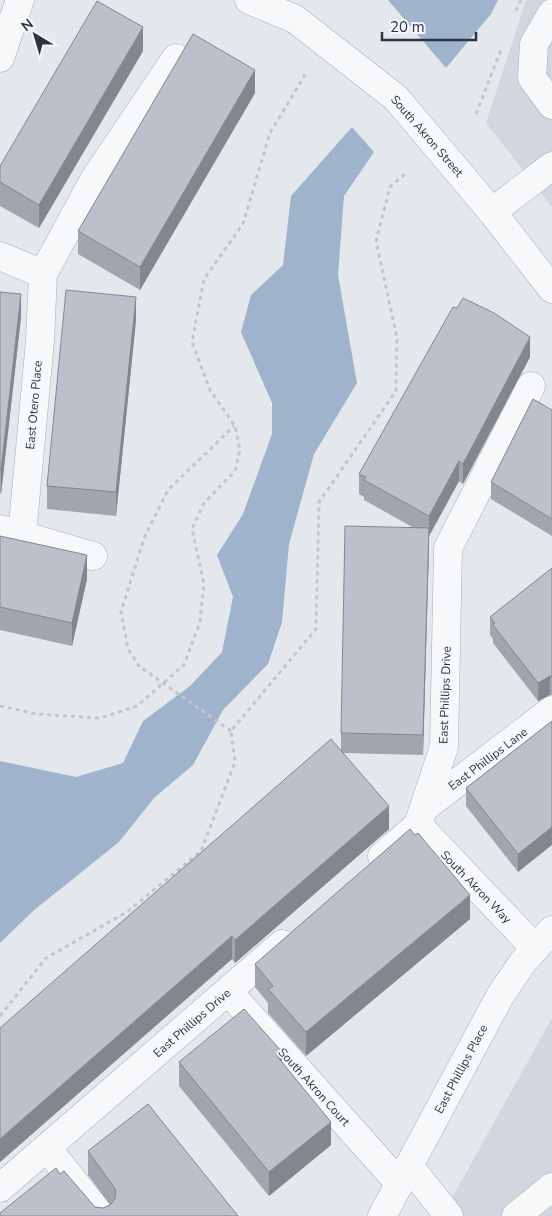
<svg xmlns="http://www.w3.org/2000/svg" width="552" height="1216" viewBox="0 0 552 1216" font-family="'Nunito Sans',sans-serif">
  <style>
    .built { fill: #d2d6de }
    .water { fill: #9fb4cc }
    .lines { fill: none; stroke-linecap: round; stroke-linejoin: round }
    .minor-casing { stroke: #a9aeb7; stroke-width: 29 }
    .path { stroke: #c2c5cb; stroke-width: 3; stroke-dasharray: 4 4; stroke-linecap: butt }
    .minor { stroke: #f7f8fa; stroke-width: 28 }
    .wall { fill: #a1a5ae }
    .shaded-wall { fill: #83868d }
    .building { fill: #bbc0ca; stroke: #83868d }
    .labels { text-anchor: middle; stroke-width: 4; stroke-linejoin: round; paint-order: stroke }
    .street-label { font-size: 12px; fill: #2b3445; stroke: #f4f6f9 }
  </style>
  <rect width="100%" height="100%" fill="#e4e7ec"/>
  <!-- built -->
  <path class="built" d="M526,0H552V207L486,123Z
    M552,1018V1216H442Z"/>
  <!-- water -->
  <path class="water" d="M388,0H498L491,14L446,68Z
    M352,127L374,152L344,196L338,275L357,383L314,454L289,544L282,622L268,664L223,710L193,765L154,798L119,842L33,911L0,943V761L76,777L123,763L143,721L190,686L222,652L233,597L217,555L243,514L272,434V403L241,332L251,295L283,265L291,196Z"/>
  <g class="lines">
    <defs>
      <path id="minor" d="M249,0L295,19L396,98L492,212L552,289
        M552,13L534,44L532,78L552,105
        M0,58L20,0
        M492,212L552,166
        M0,256L43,274
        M0,529L93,556
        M22,535L40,341L43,274L95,178L176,58
        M424,808L552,710
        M418,825L535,948
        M382,856L418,825L444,747L448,548L531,386
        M228,991L399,1183
        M47,1148L101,1216
        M409,1166L449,1216
        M0,1188L282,944
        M382,1216L500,996L523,962L552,930
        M516,1216L552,1187"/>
    </defs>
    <!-- minor casing -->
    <use href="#minor" class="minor-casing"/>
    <!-- path -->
    <path class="path" d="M516,11L521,0
      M476,114L502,47
      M0,706L37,714L100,718L137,706L184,665L200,622L204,584L192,529L204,503L235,471L240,450L235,426L210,390L192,342L204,279L243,224L270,133L305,75
      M231,731L139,666L128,649L121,612L144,538L168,490L234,426
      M0,1016L46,958L127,912L201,851L235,762L231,731L316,629L319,502L396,391L397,338L376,241L390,187L407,172"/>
    <!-- minor -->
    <use href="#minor" class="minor"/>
  </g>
  <!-- wall -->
  <path class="wall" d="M143,51L39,228L0,206V166Z
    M255,93L140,290L78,254V231Z
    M0,292L21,317L1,494L0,493Z
    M136,320L116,516L47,509V486Z
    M530,357L463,484L459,481L429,536L423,755L343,753L389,829L235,963L232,959L0,1162L341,750V733L414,528L364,500V497L359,494V474Z
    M552,410V536L491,499V482Z
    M0,536L87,579L72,646L0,630Z
    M552,568V695H550L538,701L493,643V639L490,635V617Z
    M552,721L518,872L466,806V788Z
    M470,919L306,1056L268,1013V1003L255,987V964Z
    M179,1062L282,1063L331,1145L269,1196L179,1086Z
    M88,1151L238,1216H0L60,1174L95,1207L103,1208L110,1205L88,1175Z"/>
  <!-- shaded-wall -->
  <path class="shaded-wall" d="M143,27V51L39,228V205Z
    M255,70V93L140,290V267Z
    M21,294V317L1,494V470Z
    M136,297V320L116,516V492Z
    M530,337V357L463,484V464Z
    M459,461V481L429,536V516Z
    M429,528V548L423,755V735Z
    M87,555V579L72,646V623Z
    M550,676V695L538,701V683Z
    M389,806V829L235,963V940Z
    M552,827V845L518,872V854Z
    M470,895V919L306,1056V1032Z
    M232,936V959L0,1162V1139Z
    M282,1052V1076L277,1056Z
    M331,1122V1145L269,1196V1172Z"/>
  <!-- building -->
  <path class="building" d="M97,1L143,27L39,205L0,182V166Z
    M193,34L255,70L140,267L78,231Z
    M66,290L136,297L116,492L47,486Z
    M0,292L21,294L1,470H0Z
    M463,298L494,313L530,337L463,464L459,461L429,516L364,480L366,477L359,474L453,307L457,308Z
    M533,399L552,410V519L491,482Z
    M345,526L429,528L423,735L341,733Z
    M0,536L87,555L72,623L0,607Z
    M552,568V677L550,676L538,683L493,625L495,623L490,617Z
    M552,721V827L518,854L466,788Z
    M331,739L389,806L235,940L232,936L0,1139V1028Z
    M410,829L415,835L418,833L470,895L306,1032L268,989L273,986L255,964Z
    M244,1009L282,1052L277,1056L331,1122L269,1172L179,1062Z
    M148,1104L238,1216H0V1213L56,1168L60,1174L64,1171L95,1207L103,1208L110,1205L115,1199L116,1190L88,1151Z"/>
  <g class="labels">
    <!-- street labels -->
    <g class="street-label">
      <text transform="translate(427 136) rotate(49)" y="4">South Akron Street</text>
      <text transform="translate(34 405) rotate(-85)" y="4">East Otero Place</text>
      <text transform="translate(445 695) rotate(-88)" y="4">East Phillips Drive</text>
      <text transform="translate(488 759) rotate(-37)" y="4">East Phillips Lane</text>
      <text transform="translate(476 887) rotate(46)" y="4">South Akron Way</text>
      <text transform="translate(192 1023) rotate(-41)" y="4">East Phillips Drive</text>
      <text transform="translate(461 1069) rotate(-62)" y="4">East Phillips Place</text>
      <text transform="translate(314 1087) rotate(48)" y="4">South Akron Court</text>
    </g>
  </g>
  <!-- north arrow -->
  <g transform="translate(35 35) rotate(322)" stroke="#f4f6f9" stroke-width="4" paint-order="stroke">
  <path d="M0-4L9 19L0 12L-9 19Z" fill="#2b3445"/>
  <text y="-8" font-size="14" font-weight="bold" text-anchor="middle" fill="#2b3445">N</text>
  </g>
  <!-- scale -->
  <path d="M382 32v8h94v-8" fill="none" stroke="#2b3445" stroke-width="2.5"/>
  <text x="390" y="32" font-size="15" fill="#2b3445" stroke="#f4f6f9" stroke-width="4" paint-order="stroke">20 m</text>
</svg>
